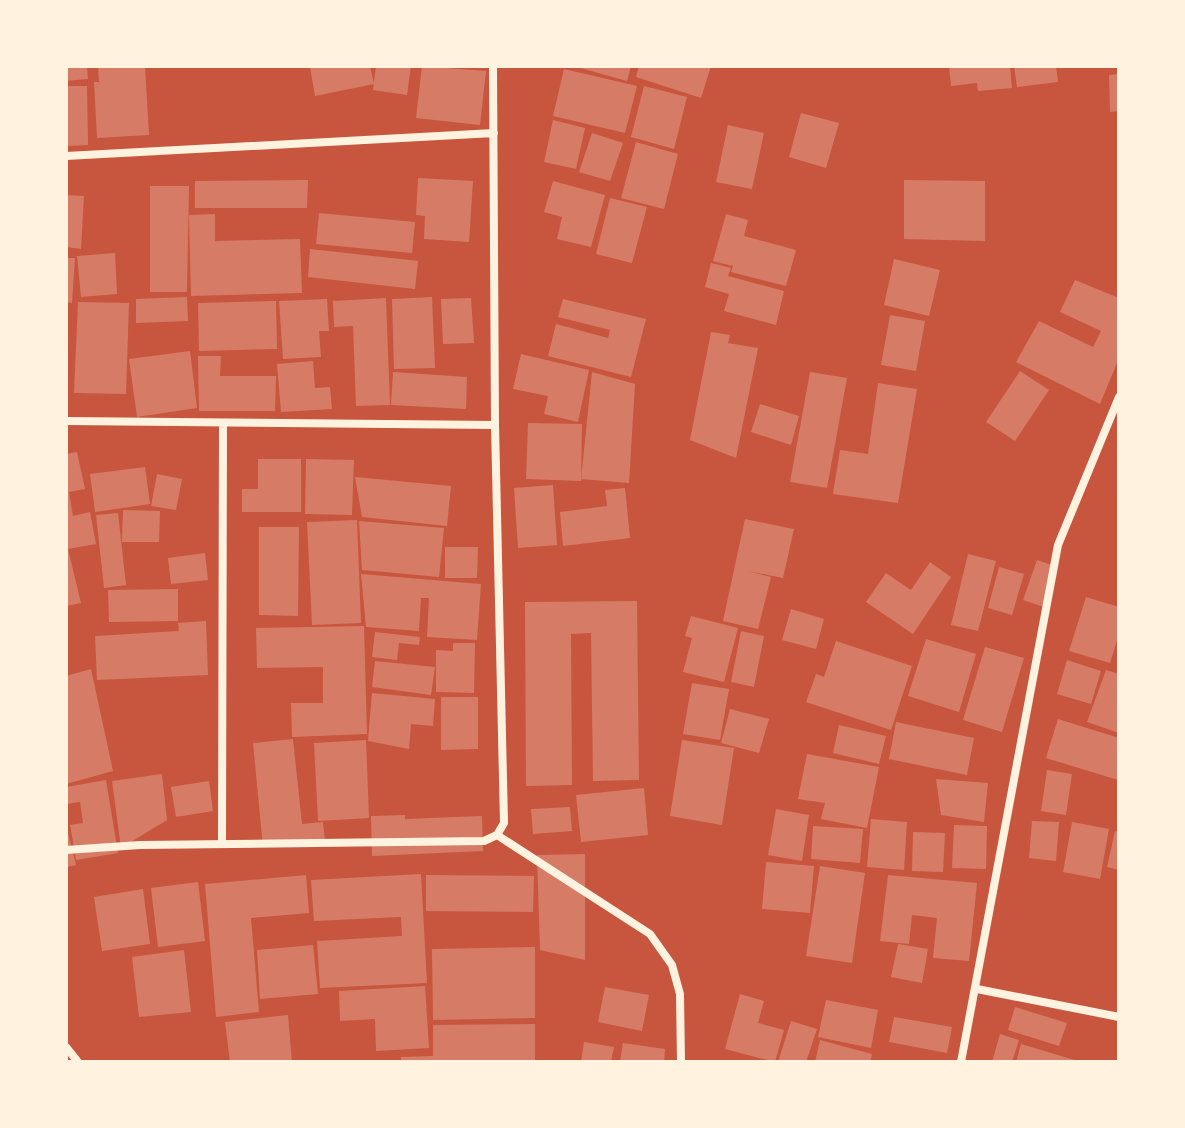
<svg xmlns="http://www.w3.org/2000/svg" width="1185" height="1128" viewBox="0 0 1185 1128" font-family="Literata,serif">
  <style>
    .building { fill: #d67c66 }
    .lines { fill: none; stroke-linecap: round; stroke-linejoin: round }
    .minor { stroke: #fff3e0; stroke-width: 8 }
  </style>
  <rect width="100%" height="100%" fill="#c8553d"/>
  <!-- building -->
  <path class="building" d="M66,66H87L88,79L66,81Z
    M98,66H145L149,135L97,138L94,82H99Z
    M370,66L374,84L315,96L310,67Z
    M376,66H411L407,95L373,90Z
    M422,66L486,71L480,125L416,118Z
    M573,66H631L627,81Z
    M639,66H711L701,98L636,77Z
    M949,66H1010L1012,88L978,91L977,83L951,86Z
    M1014,66H1056L1058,82L1017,87Z
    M564,69L637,86L625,133L553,116Z
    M1119,74V111L1110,112L1109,75Z
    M66,86H87L88,145L66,146Z
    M644,86L687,97L674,149L631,137Z
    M801,113L839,123L826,168L789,157Z
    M553,120L585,128L576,169L544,162Z
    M728,125L764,133L752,189L716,182Z
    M592,133L623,143L610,181L579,172Z
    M636,142L678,154L664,209L621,198Z
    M418,178L473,181L469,242L424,239L425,216L416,215Z
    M308,180L307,208H195V181Z
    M904,180L985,181V241L904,239Z
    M553,181L605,195L591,247L557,239L562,217L544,212Z
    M150,186H189L187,292H150Z
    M66,195L84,196L81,249L66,247Z
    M610,198L647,207L632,263L596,254Z
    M319,213L415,222L412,253L316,244Z
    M215,214V241L300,239L302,293L191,296L189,215Z
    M726,214L748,220L744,236L796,250L786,286L731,272L733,266L713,261Z
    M310,249L418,261L415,289L308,277Z
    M115,253L117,294L81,297L77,256Z
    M66,258H75L72,303L66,302Z
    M894,259L940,270L929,316L884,305Z
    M711,263L731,268L728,276L784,291L776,325L724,311L729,294L705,287Z
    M1075,280L1119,298V358L1100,404L1016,362L1039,321L1093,347L1101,331L1060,312Z
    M187,297L188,321L136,323V299Z
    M432,297L435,368L394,369L392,299Z
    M386,298L390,405L356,406L353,326L334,327L333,301Z
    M471,298L474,343L443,344L441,299Z
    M327,299L329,331H319L321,357L283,359L279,301Z
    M563,299L646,319L631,377L548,356L556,324L608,338L610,330L558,317Z
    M276,301L277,349L199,351L198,303Z
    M78,302L129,303L126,394L74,393Z
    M890,315L925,321L916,371L881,365Z
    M711,332L730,335L728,343L758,348L736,458L690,440Z
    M190,351L197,408L137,417L129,359Z
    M521,354L589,370L578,422L544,414L548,396L513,389Z
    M198,356H221L220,376H276L275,411H199Z
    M313,361L315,388L330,387L332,409L281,412L277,364Z
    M1020,371L1049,390L1015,441L986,422Z
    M393,372L467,377L466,409L391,405Z
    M592,372L635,384L629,483L581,479Z
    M810,372L847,378L827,488L790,482Z
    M878,383L917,389L898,503L833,494L840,450L868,454Z
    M760,404L799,416L791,445L751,432Z
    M528,423L582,424L581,481L526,479Z
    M77,452L85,489L69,492L73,516L90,512L96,544L68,549L81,603L66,606V454Z
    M258,459H301V512H242V489H258Z
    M306,459L354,460L352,515L305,514Z
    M145,467L150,504L95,512L90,474Z
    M157,474L182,479L176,510L151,506Z
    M355,477L451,486L447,526L362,517Z
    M553,485L557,545L518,548L514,488Z
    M625,488L630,538L563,546L560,512L607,506L605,490Z
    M123,510L160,511L159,542H122Z
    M118,513L126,585L104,588L96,515Z
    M745,519L794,529L783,578L748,571L771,577L758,629L723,621Z
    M357,520L361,623L312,625L307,522Z
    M359,521L444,528L439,577L362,570Z
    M259,527H299L298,616L259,615Z
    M445,547H478L477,578H445Z
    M205,553L208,580L171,584L168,558Z
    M968,554L996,561L978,631L951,625Z
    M1037,560L1058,567L1044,607L1023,600Z
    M930,562L951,577L913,634L866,602L886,573L911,590Z
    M999,567L1024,574L1012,615L988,608Z
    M361,574L481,584L477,640L427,637L429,598H421L419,631L366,627Z
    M178,589V621L109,622L108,590Z
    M1086,597L1119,607V634L1110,663L1069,651Z
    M637,601L639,780L593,781L591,633L571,634L572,785L526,786L525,602Z
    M791,609L824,619L816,649L782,640Z
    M691,616L738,628L724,682L683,672L692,638L685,636Z
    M206,621L208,675L97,680L95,636L179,631L178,623Z
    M364,626L367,734L292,737L291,703H323V667L257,668L256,628Z
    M741,631L764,636L754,687L731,682Z
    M375,632L420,637L419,645L399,643L397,660L372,657Z
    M926,639L976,654L959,712L908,696Z
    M836,641L912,666L891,730L806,702L816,674L824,677Z
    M453,643H475L474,693L436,692V650L453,651Z
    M985,647L1024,658L1002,732L963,720Z
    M1067,660L1101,671L1091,704L1057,694Z
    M375,661L435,667L431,695L372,687Z
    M91,669L113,771L66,784V676Z
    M1106,670L1119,674V733L1087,722Z
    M692,683L729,689L720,740L683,734Z
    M372,693L435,699L433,726L411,724L409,749L368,741Z
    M441,697H478V749L441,750Z
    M730,709L769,719L759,753L721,743Z
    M1058,719L1119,738L1118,780L1046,758Z
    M896,722L974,738L967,775L889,759Z
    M839,725L886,736L879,764L833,753Z
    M293,739L302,824L323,822L325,841L263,847L253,743Z
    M366,740L369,818L318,821L314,743Z
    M682,740L734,748L722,825L670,816Z
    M807,754L879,767L867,828L821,819L825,803L798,799Z
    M1047,770L1072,774L1066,815L1041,811Z
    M162,774L167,820L121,848L112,781Z
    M936,779L988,783L984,822L941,815Z
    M106,780L118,853L76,860L70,825L83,823L80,802L67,804L66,787Z
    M209,781L213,811L176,817L171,787Z
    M644,788L648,835L581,842L576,795Z
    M570,807L572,831L533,834L531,809Z
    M776,809L809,815L802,861L768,855Z
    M405,815V819L482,816L483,851L372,856L371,816Z
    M871,819L907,822L904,870L867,867Z
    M1032,821L1059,822L1056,861L1029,858Z
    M1072,822L1109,829L1100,879L1063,872Z
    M66,825L76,865L66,867Z
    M954,825L987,826L986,869L952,868Z
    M813,826L863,829L860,863L811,859Z
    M1115,831L1119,832V870L1107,867Z
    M913,832L945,833L943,872L912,871Z
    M585,854V960L540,950L537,855Z
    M766,862L814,866L810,913L762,909Z
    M820,866L865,873L852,963L806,956Z
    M421,874L427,983L320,988L317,941L402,936L401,917L314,921L311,880Z
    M306,875L309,913L251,918L259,1012L216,1017L205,884Z
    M426,875L534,876L533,912L426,911Z
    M888,875L977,883L969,961L933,958L937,918L912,915L909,944L880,941Z
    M198,882L205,941L158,947L151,888Z
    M143,889L150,944L102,951L94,897Z
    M898,944L928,949L922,983L891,977Z
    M313,945L318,994L260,999L257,950Z
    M535,947V1018L433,1020L432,949Z
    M184,950L191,1012L139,1017L132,957Z
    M425,986L429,1048L376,1051L375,1019L340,1021L339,991Z
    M605,987L649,995L642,1031L598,1022Z
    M740,994L764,1001L758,1023L784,1030L775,1062L725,1049Z
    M826,1000L878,1010L871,1048L818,1037Z
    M1015,1007L1067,1023L1059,1046L1008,1030Z
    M288,1015L292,1062H230L225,1022Z
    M894,1017L952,1027L947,1053L889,1042Z
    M791,1021L817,1029L806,1062H778Z
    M535,1024V1062H401V1057L433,1056V1025Z
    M1000,1034L1019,1040L1012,1062H992Z
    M820,1040L872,1054L870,1062H815Z
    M584,1042L614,1047L611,1062H581Z
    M623,1043L665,1049L664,1062H620Z
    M1021,1044L1078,1061V1062H1016Z"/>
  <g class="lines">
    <!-- minor -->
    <path class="minor" d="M66,156L494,133
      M66,421L495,425
      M497,835L650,934L672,965L680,994L681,1062
      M222,844L223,423
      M66,850L140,845L484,841L497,835L504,823L495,425L493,66
      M977,989L1119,1017
      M66,1047L78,1062
      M961,1062L1058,545L1119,397"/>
  </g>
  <!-- border -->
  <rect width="1185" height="1128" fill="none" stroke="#fff3e0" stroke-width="136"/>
</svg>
